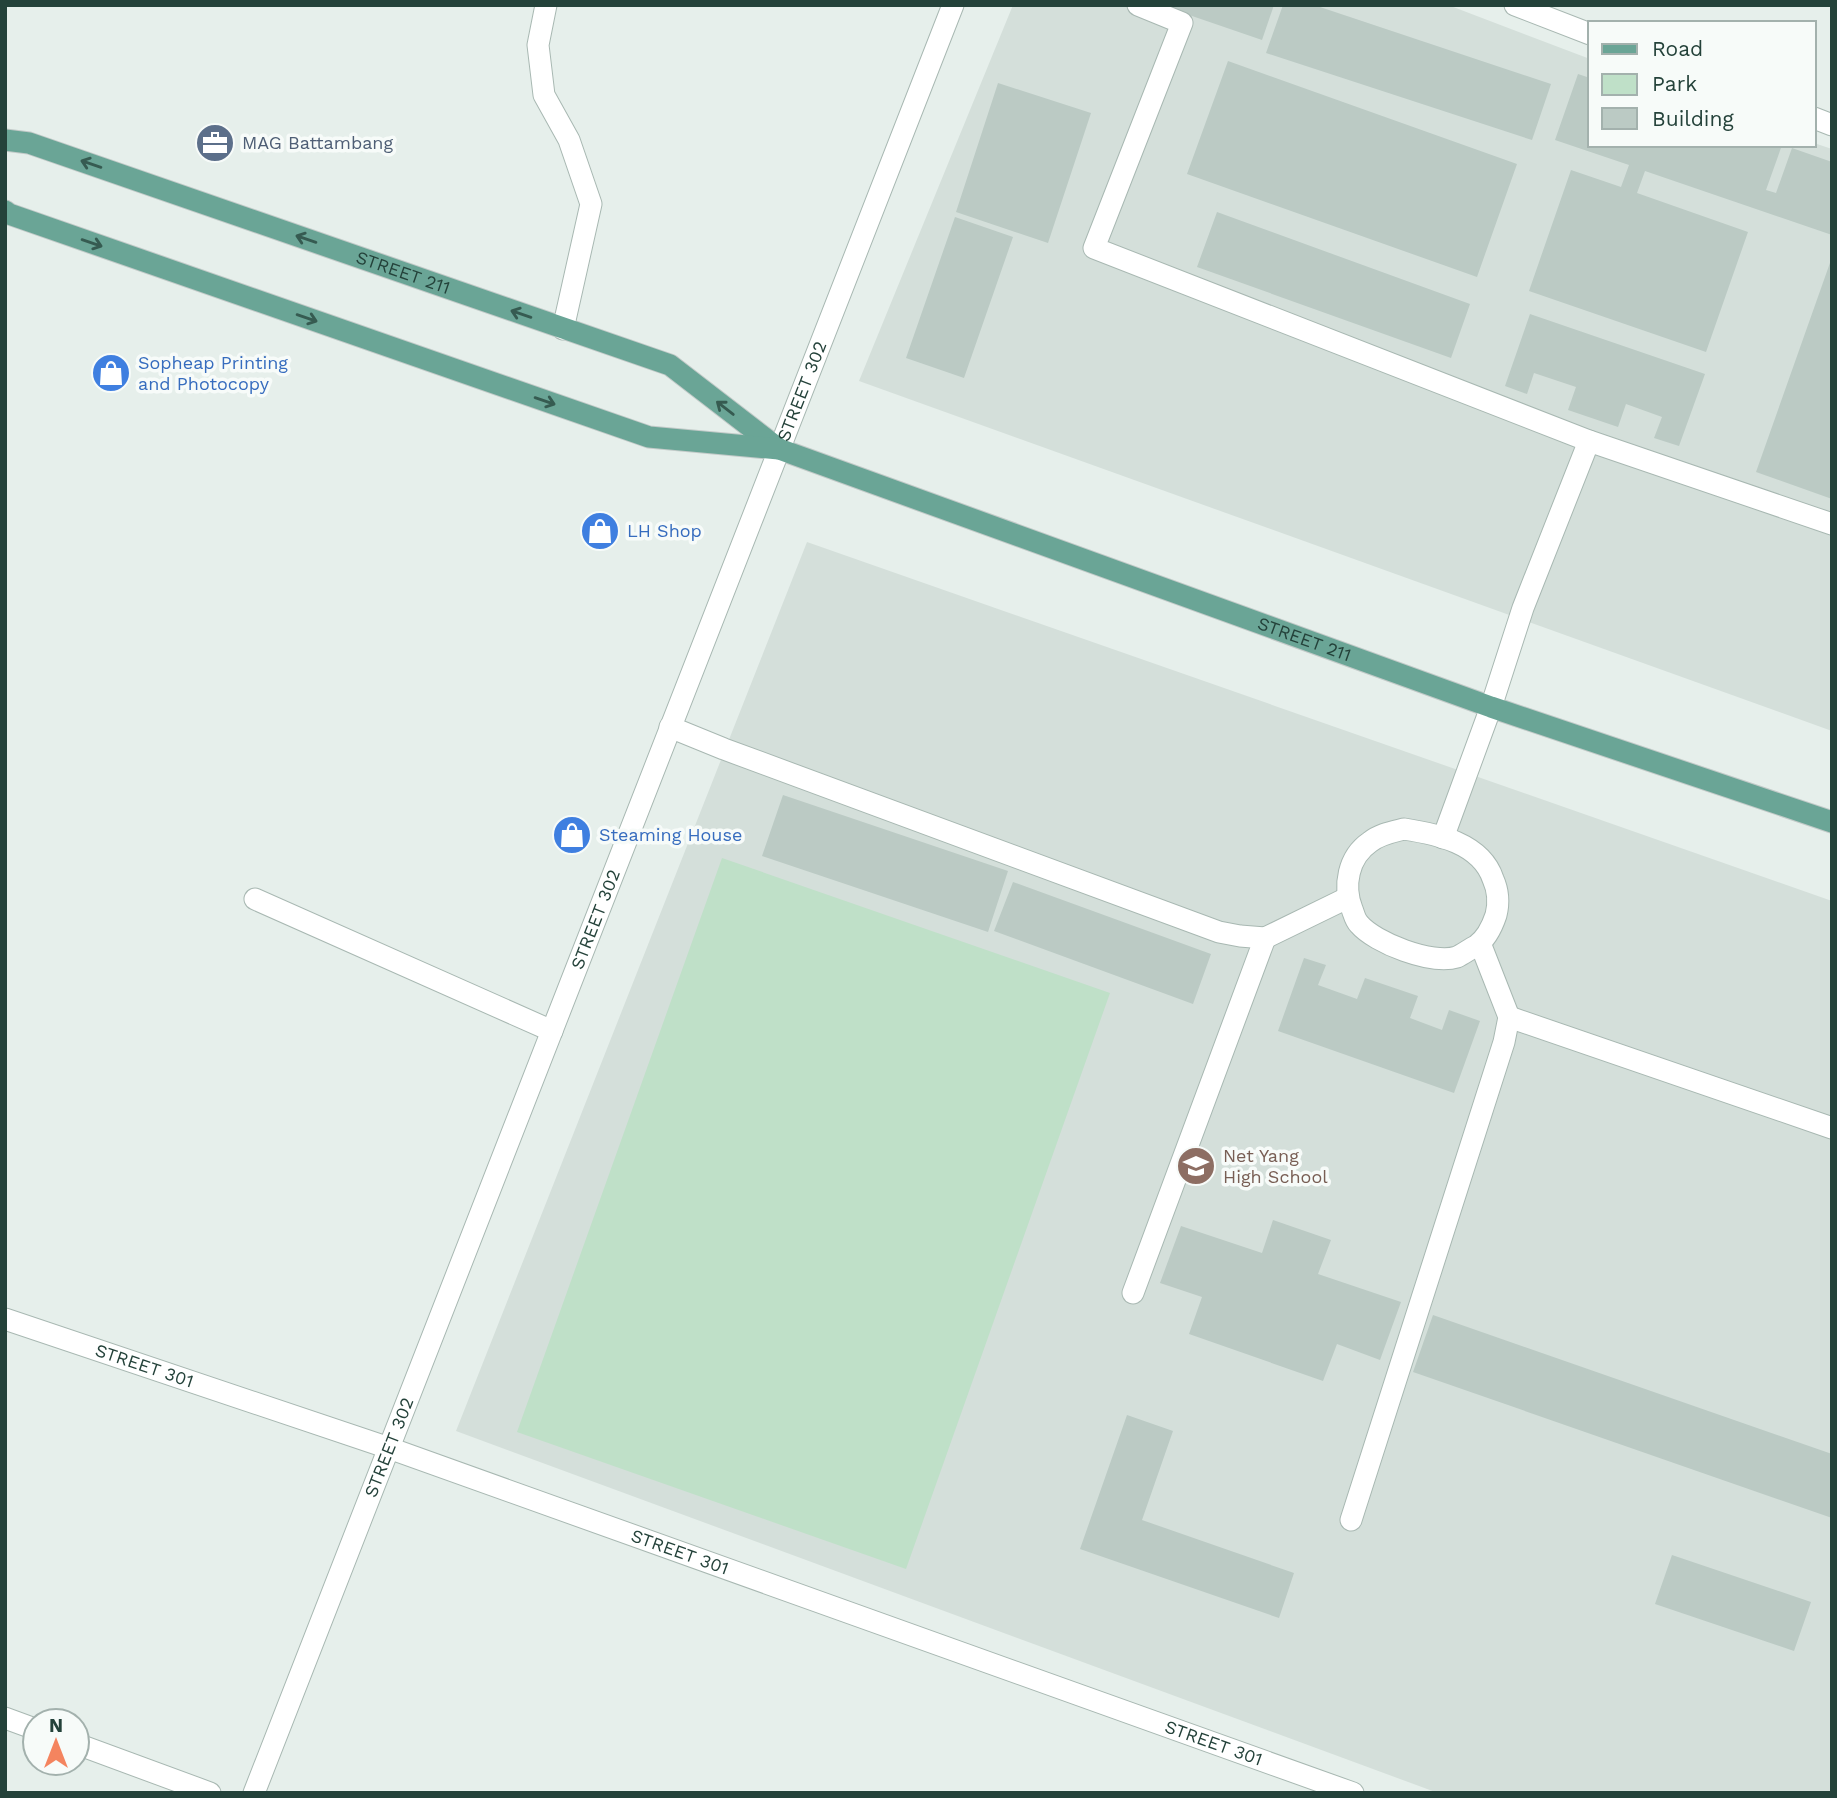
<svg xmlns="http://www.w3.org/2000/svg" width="1837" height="1798" viewBox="0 0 1837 1798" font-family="'Work Sans',sans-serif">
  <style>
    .built { fill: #d4dfda }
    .green { fill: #bfe0c8 }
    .building { fill: #bbcac4 }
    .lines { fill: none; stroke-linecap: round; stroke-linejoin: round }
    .minor-casing { stroke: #a8b8b2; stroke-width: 23 }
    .major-casing { stroke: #c2cac8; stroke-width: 23 }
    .minor { stroke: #fff; stroke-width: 21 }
    .major { stroke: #6aa596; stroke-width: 21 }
    .oneway { stroke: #365b51 }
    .labels { text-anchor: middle; stroke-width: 7; stroke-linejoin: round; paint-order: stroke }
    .service-label { font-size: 18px; fill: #4e5e75; stroke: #f7fbf9; text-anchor: start }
    .street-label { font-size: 18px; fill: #24423a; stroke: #f7fbf9 }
    .shop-label { font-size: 18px; fill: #366cbe; stroke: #f7fbf9; text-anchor: start }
    .education-label { font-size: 18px; fill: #785e54; stroke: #f7fbf9; text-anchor: start }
  </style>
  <rect width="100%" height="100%" fill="#e6efeb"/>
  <!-- built -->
  <path class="built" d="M1013,5H1448L1590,59V145H1814V143L1832,149V731L859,381Z
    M807,542L1832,901V1793H1438L456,1431Z"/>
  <!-- green -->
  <path class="green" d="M722,858L1110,993L906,1569L517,1432Z"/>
  <!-- building -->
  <path class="building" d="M1160,5H1274L1262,40Z
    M1283,5H1314L1551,84L1532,140L1266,53Z
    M1228,61L1517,164L1477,277L1187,174Z
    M1578,74L1590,78V145H1782L1766,190L1776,193L1792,148L1832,162V235L1645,171L1637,193L1748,232L1706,352L1529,291L1571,170L1621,187L1629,165L1555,140Z
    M998,83L1091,113L1048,243L956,212Z
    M1217,212L1470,304L1451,358L1197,267Z
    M955,217L1013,237L964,378L906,358Z
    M1831,260H1832V499L1756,472Z
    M1530,314L1705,374L1679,446L1654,438L1662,417L1626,404L1618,427L1568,410L1576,387L1534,373L1527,394L1505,386Z
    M783,795L1008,871L988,932L762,856Z
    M1013,882L1211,954L1193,1004L994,931Z
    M1304,958L1326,965L1318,985L1357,999L1365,978L1418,996L1410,1018L1442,1030L1449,1010L1480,1021L1454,1093L1278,1031Z
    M1273,1220L1331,1240L1318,1274L1401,1302L1380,1360L1337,1344L1323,1381L1189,1334L1202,1297L1160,1283L1181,1226L1262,1253Z
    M1433,1315L1832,1454V1518L1413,1372Z
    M1127,1415L1173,1431L1142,1520L1294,1573L1279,1618L1080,1549Z
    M1672,1555L1811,1602L1794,1651L1655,1604Z"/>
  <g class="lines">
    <defs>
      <g id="minor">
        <path d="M546,5L538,45L544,95L569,140L591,204L563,329"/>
        <path d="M1138,5L1182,23L1094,248L1589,441L1523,608L1491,707L1443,838"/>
        <path d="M1515,5L1590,34"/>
        <path d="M1814,118L1832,125"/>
        <path d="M1589,441L1832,524"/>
        <path d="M670,727L724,749L1219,932L1240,936L1265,938L1347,898"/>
        <path d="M1404,829C1437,834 1481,843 1493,879C1498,890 1499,903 1496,915C1492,927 1486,939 1476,946C1470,949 1463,954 1457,957C1432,965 1375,943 1359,924C1355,920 1354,914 1352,909C1343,886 1348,857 1370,842C1380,834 1392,832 1404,829Z"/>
        <path d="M255,899L552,1031"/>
        <path d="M1509,1017L1832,1128"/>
        <path d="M1133,1293L1265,938"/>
        <path id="s1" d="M5,1319L389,1448L1353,1793"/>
        <path d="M1351,1520L1504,1042L1509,1017L1480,943"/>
        <path d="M5,1718L35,1729"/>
        <path d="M77,1744L210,1793"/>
        <path id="s2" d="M254,1793L953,5"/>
      </g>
      <g id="major">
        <path id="s3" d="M5,140L29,143L670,365L779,449"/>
        <path id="s4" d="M5,211L9,214L649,437L779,449L1491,707L1832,822"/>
      </g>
    </defs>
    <!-- minor casing -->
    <use href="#minor" class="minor-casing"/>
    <!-- major casing -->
    <use href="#major" class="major-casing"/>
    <!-- minor -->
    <use href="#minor" class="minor"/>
    <!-- major -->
    <use href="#major" class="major"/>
  </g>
  <!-- one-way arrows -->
  <defs><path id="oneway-shaft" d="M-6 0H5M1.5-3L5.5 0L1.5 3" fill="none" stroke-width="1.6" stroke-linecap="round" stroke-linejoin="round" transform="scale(1.75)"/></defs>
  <g class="oneway">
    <use href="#oneway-shaft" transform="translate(91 164) rotate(-161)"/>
    <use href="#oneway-shaft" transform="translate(306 239) rotate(-161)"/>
    <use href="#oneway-shaft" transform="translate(92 243) rotate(19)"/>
    <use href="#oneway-shaft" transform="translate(521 314) rotate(-161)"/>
    <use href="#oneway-shaft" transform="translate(307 318) rotate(19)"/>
    <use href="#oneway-shaft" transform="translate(545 401) rotate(19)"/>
    <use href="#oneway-shaft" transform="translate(725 408) rotate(-142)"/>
  </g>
  <!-- icons -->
  <defs>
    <symbol id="office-disc" viewBox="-11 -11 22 22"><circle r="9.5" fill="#5c6f8a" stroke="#f7fbf9"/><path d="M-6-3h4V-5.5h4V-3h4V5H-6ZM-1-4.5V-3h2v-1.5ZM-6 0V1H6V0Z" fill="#fff"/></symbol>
    <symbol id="shop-disc" viewBox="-11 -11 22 22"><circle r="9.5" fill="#3f7fe0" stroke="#f7fbf9"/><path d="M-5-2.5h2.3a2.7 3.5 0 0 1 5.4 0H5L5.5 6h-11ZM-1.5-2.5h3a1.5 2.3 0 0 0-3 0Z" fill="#fff"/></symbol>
    <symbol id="school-disc" viewBox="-11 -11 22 22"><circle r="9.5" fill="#8d6e63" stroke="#f7fbf9"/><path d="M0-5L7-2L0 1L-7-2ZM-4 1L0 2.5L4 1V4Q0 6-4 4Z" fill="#fff"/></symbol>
  </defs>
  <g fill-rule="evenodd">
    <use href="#office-disc" x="193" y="121" width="44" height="44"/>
    <use href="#shop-disc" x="89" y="351" width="44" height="44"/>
    <use href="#shop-disc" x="578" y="509" width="44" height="44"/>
    <use href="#shop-disc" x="550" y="813" width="44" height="44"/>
    <use href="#school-disc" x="1174" y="1144" width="44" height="44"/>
  </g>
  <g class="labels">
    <!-- service labels -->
    <g class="service-label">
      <text x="242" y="149">MAG Battambang</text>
    </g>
    <!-- street labels -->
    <g class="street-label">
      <text dy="6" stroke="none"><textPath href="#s3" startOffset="420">STREET 211</textPath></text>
      <text dy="6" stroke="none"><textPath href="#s2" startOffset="1505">STREET 302</textPath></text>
      <text dy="6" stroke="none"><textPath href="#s4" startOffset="1372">STREET 211</textPath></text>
      <text dy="6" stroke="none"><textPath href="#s2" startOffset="938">STREET 302</textPath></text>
      <text dy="6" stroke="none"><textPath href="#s1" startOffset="147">STREET 301</textPath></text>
      <text dy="6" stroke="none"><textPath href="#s2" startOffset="371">STREET 302</textPath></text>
      <text dy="6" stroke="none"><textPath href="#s1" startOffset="714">STREET 301</textPath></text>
      <text dy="6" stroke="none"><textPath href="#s1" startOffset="1281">STREET 301</textPath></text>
    </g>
    <!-- shop labels -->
    <g class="shop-label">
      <text x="138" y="369">Sopheap Printing<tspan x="138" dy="21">and Photocopy</tspan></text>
      <text x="627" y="537">LH Shop</text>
      <text x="599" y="841">Steaming House</text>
    </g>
    <!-- education labels -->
    <g class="education-label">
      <text x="1223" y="1162">Net Yang<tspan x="1223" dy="21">High School</tspan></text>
    </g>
  </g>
  <!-- border -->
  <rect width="1837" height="1798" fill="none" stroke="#24423a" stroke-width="14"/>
  <!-- legend -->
  <rect x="1588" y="21" width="228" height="126" fill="#f7fbf9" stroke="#a3b1ad" stroke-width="2"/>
  <rect x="1602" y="44" width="35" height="10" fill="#6aa596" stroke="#a3b1ad" stroke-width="2"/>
  <text x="1652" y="56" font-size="21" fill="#24423a">Road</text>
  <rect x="1602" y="74" width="35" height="21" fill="#bfe0c8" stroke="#a3b1ad" stroke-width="2"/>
  <text x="1652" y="91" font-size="21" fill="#24423a">Park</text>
  <rect x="1602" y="108" width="35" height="21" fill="#bbcac4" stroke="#a3b1ad" stroke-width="2"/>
  <text x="1652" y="126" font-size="21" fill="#24423a">Building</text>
  <!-- north arrow -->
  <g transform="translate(56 1742)"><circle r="33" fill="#f7fbf9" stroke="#a3b1ad" stroke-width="2"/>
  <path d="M0-5L12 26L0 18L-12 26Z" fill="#f4845f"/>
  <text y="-10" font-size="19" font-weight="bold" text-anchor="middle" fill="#24423a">N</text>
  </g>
</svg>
